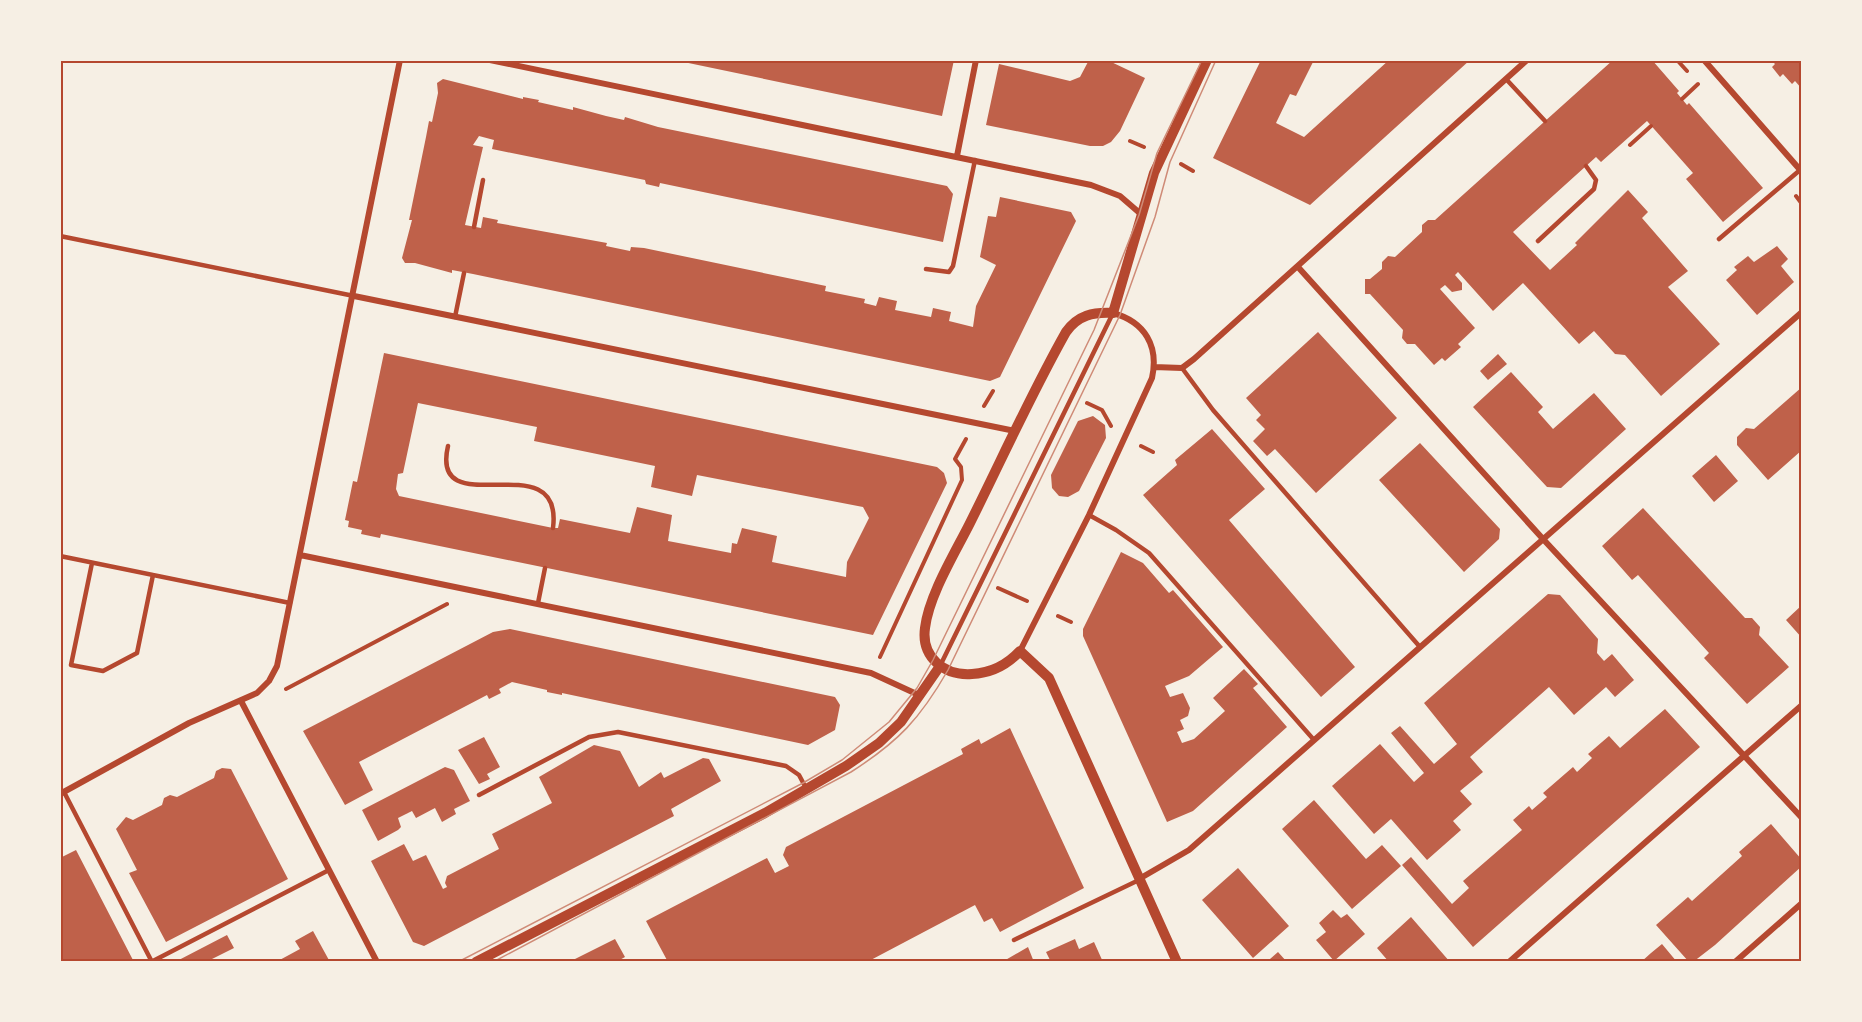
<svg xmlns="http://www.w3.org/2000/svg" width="1862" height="1022" viewBox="0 0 1862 1022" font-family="'Varela Round',sans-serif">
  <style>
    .building { fill: #bf614a; fill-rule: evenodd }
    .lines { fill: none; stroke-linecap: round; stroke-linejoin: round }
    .path { stroke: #b5482f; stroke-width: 4 }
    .service { stroke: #b5482f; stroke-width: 4.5 }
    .minor { stroke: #b5482f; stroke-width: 6 }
    .tertiary { stroke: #b5482f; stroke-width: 10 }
    .tram { stroke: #cf8b77; stroke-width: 1.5 }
    .neatline { fill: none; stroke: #b5482f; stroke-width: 2 }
  </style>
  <rect width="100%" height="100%" fill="#f6efe4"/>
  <!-- building -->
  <path class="building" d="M674,60H954L942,116Z
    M1089,60H1107L1145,78L1120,131L1111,142L1103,146H1090L986,125L999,64L1070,81L1080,77Z
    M1261,60H1314L1296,96L1290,94L1276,123L1304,137L1389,60H1470L1310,205L1213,158Z
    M1613,60H1652L1679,91L1677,93L1687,105L1689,103L1763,188L1723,222L1686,179L1693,173L1647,121L1601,162L1596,157L1513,232L1550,270L1577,245L1575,243L1628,190L1648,212L1642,218L1688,271L1668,287L1720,344L1661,396L1625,355L1615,354L1594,331L1579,344L1523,283L1493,311L1458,272L1455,275L1462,283V290L1452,292L1445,285L1440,289L1475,328L1458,344L1461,347L1445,361L1442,358L1434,365L1415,344H1407L1402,338L1403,330L1370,294H1365V279H1370L1382,269V262L1388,256L1395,257L1422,232V225L1428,220H1435Z
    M1771,60H1802V96L1799,92L1802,89L1795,81L1792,84L1783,74L1780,77L1772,67L1775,64Z
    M443,79L523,99V97L539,100L538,102L573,110V107L606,116L624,120L625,117L658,127L947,186L953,194L943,242L660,183L659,187L646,184L645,180L492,149L494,140L479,136L473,145L483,147L465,225L481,228L483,217L498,220L497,223L607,243L606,246L630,251L631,247L644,248L826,286L825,291L865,299L864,303L876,306L879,297L897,301L895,310L931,317L933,308L951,312L949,321L973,327L976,306L996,265L980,257L988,216L996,217L1000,197L1071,212L1076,221L1000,377L990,381L473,274L452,270V273L415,263H405L402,258L412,220H409L426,137L429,121L432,122L438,93L437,83Z
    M1777,246L1788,259L1781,266L1794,282L1757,315L1726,280L1737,270L1734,267L1748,256L1754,262Z
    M1318,332L1397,418L1316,493L1275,449L1267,456L1253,441L1265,429L1256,420L1261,415L1246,398Z
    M384,353L937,467L944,473L947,483L873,635L381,534L380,538L361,534L362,530L348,527L349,521L345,520L353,481L357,482ZM418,403L537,427L534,441L655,466L651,487L692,496L697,475L863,507L869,518L847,562L846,577L772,562L777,536L742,528L737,544L732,543L731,553L668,541L672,515L637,507L630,533L560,519L558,528H553L399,496L396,489L398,474L403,473Z
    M1498,354L1507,364L1488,380L1480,371Z
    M1511,372L1543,407L1538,412L1553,429L1594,393L1626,429L1561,488L1547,487L1473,407Z
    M1802,387V450L1768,480L1737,445V437L1746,428L1754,429Z
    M1093,416L1105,425L1106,438L1079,491L1068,497L1059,496L1052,488L1051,475L1078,421Z
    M1212,429L1265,489L1229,520L1355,667L1321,697L1143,495L1177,465L1175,460Z
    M1420,443L1500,529L1499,539L1464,572L1379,480Z
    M1716,455L1738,481L1714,502L1692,476Z
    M1643,508L1745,618H1752L1760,627L1759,635L1789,667L1747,704L1704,658L1709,653L1638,575L1632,580L1602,546Z
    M1121,552L1143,563L1169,593L1173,590L1223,647L1189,676L1165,686L1170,697L1183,693L1190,708L1188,716L1180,720L1184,729L1177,732L1182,743L1194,739L1225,711L1213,698L1244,669L1258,684L1253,688L1287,727L1193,811L1167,822L1083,636V629Z
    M1548,594L1560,595L1598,639L1597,653L1604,661L1612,654L1634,680L1615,697L1606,687L1574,715L1549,687L1470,757L1483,772L1460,791L1472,804L1453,821L1461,830L1427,860L1391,819L1374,834L1332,786L1380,744L1414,782L1424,773L1391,733L1400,726L1434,764L1457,744L1424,703Z
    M1802,605V638L1786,620Z
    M510,629L835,697L840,705L835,730L808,745L562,693V695L547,692V690L512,682L499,689L501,693L489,699L487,695L359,762L373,790L345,805L303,731L493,632Z
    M1665,709L1700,747L1473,947L1402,865L1411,857L1452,904L1469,888L1463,881L1522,830L1513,820L1529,806L1532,810L1547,797L1543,793L1573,767L1577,772L1592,758L1588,754L1609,736L1620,748Z
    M1010,728L1084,888L1000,932L992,918L984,922L975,905L867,962H668L646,921L767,858L775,873L789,866L783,855L786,847L963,754L961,749L979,739L981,744Z
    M484,737L500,767L487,774L490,779L479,784L458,750Z
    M594,745L620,751L639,787L661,772L664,778L703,758L709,759L721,781L671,809L674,816L497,908L424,946L413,942L371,861L404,844L413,861L426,855L443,889L447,887L445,883L447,876L499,849L492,834L552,803L539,777Z
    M445,767L454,770L470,801L454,809L456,814L442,822L435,808L416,818L412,811L398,818L401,827L398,830L378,841L362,810Z
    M222,768L231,769L288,879L166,942L129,873L137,870L116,829L126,817L133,820L162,805L164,798L170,795L177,797L214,778L216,771Z
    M1314,800L1366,859L1382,845L1401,866L1352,909L1282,829Z
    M1771,824L1802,860V866L1715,945L1693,962H1689L1656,925L1688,897L1692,901L1742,856L1739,852Z
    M76,850L134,962H60V858Z
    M1238,868L1289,926L1253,958L1202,900Z
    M1333,910L1341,918L1347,914L1365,934L1334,961L1316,940L1326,932L1319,923Z
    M1411,917L1450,962H1389L1377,948Z
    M313,931L330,962H276L300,949L295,941Z
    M227,935L234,948L206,962H175Z
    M615,939L625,957L616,962H569Z
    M1075,939L1079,949L1094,942L1103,962H1051L1046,952Z
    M1662,944L1677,962H1641L1651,953Z
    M1028,947L1034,962H1002Z
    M1278,952L1287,962H1266L1270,959Z"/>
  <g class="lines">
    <!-- path -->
    <path class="path" d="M1677,60L1687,71
      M1682,99L1698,84
      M1130,141L1144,147
      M1630,145L1651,126
      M1181,164L1193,171
      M1796,196L1802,204
      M1087,403L1102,410L1111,426
      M984,406L993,391
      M1141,446L1153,452
      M998,588L1027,601
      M1058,616L1071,622
      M880,657L962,480L961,467L955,459L966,439
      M286,689L447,604"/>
    <!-- service -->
    <path class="service" d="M1506,79L1545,121
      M474,227L483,180
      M60,236L354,296
      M1719,239L1800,170
      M1538,241L1594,189L1596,180L1586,166
      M926,269L949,272L953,266L975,160
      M455,317L464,273
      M1182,368L1213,410L1420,647
      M448,446C429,527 564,441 553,528
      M1089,515L1116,530L1149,553L1314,740
      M60,556L290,603
      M92,563L71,665L103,671L137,653L153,575
      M538,603L545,568
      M940,666L1113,313
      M64,792L152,962
      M479,795L589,737L618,732L786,766L799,775L807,790
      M1014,940L1139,880
      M151,962L329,870"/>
    <!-- minor -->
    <path class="minor" d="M490,60L1091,185L1120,196L1142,215
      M1704,60L1802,172
      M957,156L976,60
      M1298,267L1543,539L1802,818
      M354,296L1015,431
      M1154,367L1182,368L1194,359L1527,60
      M300,555L871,673L921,696
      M1020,651L1089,515L1152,378C1159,346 1145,322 1113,313
      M241,701L377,962
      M60,794L189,723L257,693L269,681L277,666L400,60
      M1139,879L1189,850L1802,312
      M1509,962L1802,705
      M1735,962L1802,903"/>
    <!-- tertiary -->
    <path class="tertiary" d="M476,962L765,813L846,766L879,743L901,722L940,666
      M1177,962L1049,678L1020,651C1007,665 992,673 972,674C944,676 921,657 925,628C929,595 955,553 970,523C1002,459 1031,394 1066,332C1078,315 1093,312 1113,313L1154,173L1207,60"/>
    <!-- tram -->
    <path class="tram" d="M458,962L803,783L842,760L889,722L917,688L933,660L1094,330L1139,215L1157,153L1202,60
      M493,962L851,772C898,742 920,719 948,670L1120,315L1155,217L1170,162L1216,60"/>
  </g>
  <!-- border -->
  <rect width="1862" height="1022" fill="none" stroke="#f6efe4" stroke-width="123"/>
  <rect x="62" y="62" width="1738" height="898" class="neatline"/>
</svg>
